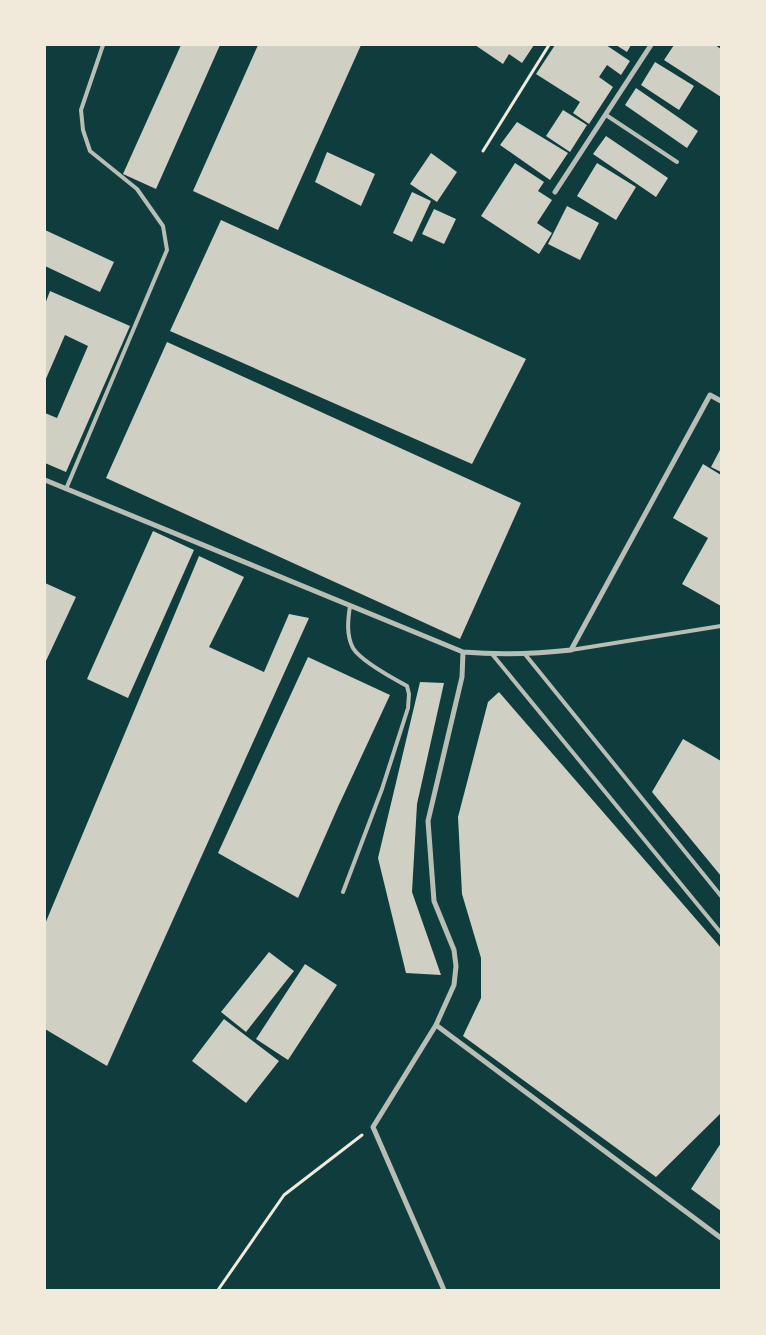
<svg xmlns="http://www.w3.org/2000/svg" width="766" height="1335" viewBox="0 0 766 1335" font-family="Spectral,serif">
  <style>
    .building { fill: #cfcfc3 }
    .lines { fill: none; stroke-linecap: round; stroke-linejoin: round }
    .path { stroke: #f1e9da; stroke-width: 3 }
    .service { stroke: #b8beb3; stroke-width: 4 }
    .minor { stroke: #b8beb3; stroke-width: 5 }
  </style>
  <rect width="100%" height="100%" fill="#0f3d3e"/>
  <!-- building -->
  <path class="building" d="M181,45H220L156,189L123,174Z
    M258,45H361L278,230L193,191Z
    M475,45H534L522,63L509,54L503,64Z
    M555,45H606L630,61L621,75L607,65L599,77L613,87L589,124L573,113L580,102L536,74Z
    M616,45H631L627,52Z
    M674,45H715L721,49V97L664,60Z
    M655,62L694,86L679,110L641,85Z
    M636,88L698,131L687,148L625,105Z
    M563,110L587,125L570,152L546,136Z
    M517,122L568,153L550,180L500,145Z
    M606,136L668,178L656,197L593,154Z
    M327,152L375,174L361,206L315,182Z
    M431,153L457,172L437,202L410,184Z
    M515,163L544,182L538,191L552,200L537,223L552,233L539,254L481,216Z
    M597,163L636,187L616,220L577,196Z
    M412,192L431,201L412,242L393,233Z
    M567,206L599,223L580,260L548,244Z
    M434,209L456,219L444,244L422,234Z
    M221,220L526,359L472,464L170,331Z
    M45,230L114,262L100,292L45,266Z
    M50,291L130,326L66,472L45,463V413L57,418L88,346L65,335L45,381V304Z
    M167,342L521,503L460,639L106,478Z
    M721,448V472L711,467Z
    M703,464L721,475V606L682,584L708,538L673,518Z
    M153,531L194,550L128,698L87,679Z
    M199,556L244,577L209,647L264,672L289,614L309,618L107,1066L45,1029V924Z
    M45,583L76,597L45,663Z
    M308,657L390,695L338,807L298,898L218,853Z
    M420,682L444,683L417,804L412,892L441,975L406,973L378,858Z
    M499,692L721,948V1113L656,1177L463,1036L481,998V958L462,894L458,817L488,702Z
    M683,739L721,761V876L652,792Z
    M269,952L294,971L246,1032L221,1012Z
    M305,964L337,985L288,1060L256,1039Z
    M224,1019L279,1061L246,1103L192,1061Z
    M721,1143V1211L691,1189Z"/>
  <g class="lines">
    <!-- path -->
    <path class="path" d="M483,151L549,45
      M218,1290L284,1195L362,1135"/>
    <!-- service -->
    <path class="service" d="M606,115L677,162
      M66,489L167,250L163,226L137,189L90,151L83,130L81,110L103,45
      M571,650L721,626
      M524,653L721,896
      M492,654L721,933
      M343,892L382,789L408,708L409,694L407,686C394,679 360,660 353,648C346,635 348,619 350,606"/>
    <!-- minor -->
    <path class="minor" d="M555,192L651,45
      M45,480L463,652L462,677L428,821L434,901L454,950L456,966L454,985L436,1025L373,1127L444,1290
      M463,652C500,655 535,654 571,650L710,395L721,401
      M436,1025L721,1238"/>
  </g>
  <!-- border -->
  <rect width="766" height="1335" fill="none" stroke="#f1e9da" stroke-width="92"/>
</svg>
